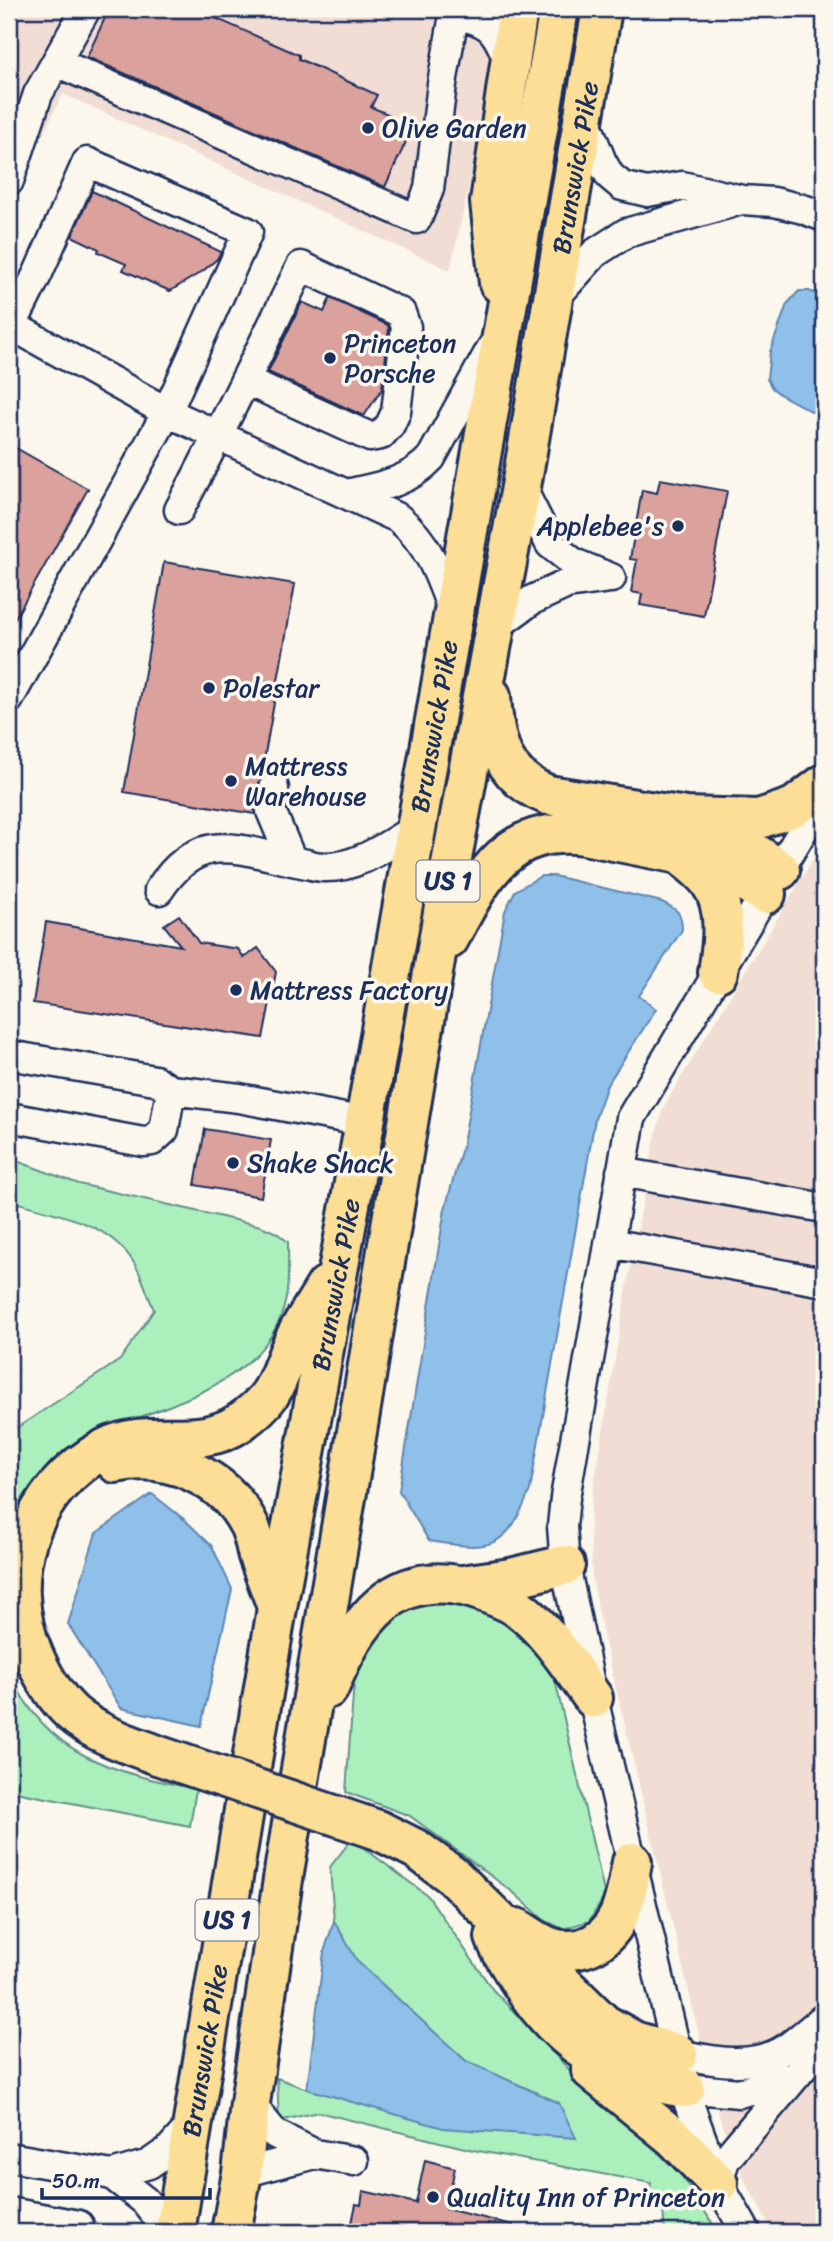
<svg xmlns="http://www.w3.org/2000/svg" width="833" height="2241" viewBox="0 0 833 2241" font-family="Sriracha,sans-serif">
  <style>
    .built { fill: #f1ddd4 }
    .green { fill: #abf0bc; stroke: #63908d; stroke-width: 2 }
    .water { fill: #8ec0ea; stroke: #6086b2; stroke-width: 2 }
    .building { fill: #dba19c; stroke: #1b2f5e; stroke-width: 2 }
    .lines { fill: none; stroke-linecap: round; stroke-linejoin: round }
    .minor-casing { stroke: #1b2f5e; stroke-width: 33 }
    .highway-casing { stroke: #1b2f5e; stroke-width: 44 }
    .minor { stroke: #fbf7ec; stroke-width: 28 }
    .highway { stroke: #fcde96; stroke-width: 38 }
    .highway-bridge-casing { stroke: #1b2f5e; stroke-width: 44; stroke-linecap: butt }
    .highway-bridge { stroke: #fcde96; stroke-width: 38 }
    .poi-dot { fill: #1b2f5e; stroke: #fbf7ec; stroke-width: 2.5 }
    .labels { text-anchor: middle; stroke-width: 7; stroke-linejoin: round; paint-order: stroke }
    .shield { fill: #fbf7ec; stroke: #5e6b89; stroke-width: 2 }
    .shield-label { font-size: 24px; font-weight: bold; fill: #1b2f5e }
    .poi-label { font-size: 26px; fill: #1b2f5e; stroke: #fbf7ec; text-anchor: start }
    .street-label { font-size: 26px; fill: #1b2f5e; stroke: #fbf7ec }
  </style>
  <rect width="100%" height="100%" fill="#fbf7ec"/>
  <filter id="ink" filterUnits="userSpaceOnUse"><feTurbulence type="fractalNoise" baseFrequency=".0143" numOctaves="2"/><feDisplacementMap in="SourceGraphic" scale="14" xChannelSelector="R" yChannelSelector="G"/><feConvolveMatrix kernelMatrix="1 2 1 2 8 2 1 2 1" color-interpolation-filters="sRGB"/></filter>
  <g filter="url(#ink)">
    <!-- built -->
    <path class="built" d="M9,9H506L502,41L450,270L63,94L9,202Z
      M824,841V2232H773L745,2181L718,2113L603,1634L592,1576L590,1525L591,1504L628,1280L655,1138L664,1106Z"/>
    <!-- green -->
    <path class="green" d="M14,1160L79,1184L261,1226L277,1233L288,1242C288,1266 290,1293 281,1316C251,1396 138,1409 73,1446C44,1462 23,1495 9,1524V1433L120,1360L154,1310C148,1296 144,1282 138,1270C115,1224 63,1216 19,1203L9,1197V1161Z
      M420,1593L497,1603L552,1667L605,1896L589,1921L563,1929L544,1920L514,1893L410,1816L346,1792L356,1654Z
      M9,1672C47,1757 113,1772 196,1789L190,1826L15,1792L9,1814Z
      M352,1839L428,1896L493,1990L582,2083L673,2162L718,2232H665L663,2210L648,2201L651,2183L473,2150L318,2112L279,2121L277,2078L307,2089L559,2103L466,2061L357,1962L334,1921L330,1867Z"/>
    <!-- water -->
    <path class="water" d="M799,291H809L824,296V418L781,395L772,388L767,379L770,352L787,304Z
      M541,876H554L662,902C678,910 682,912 682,930L639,996L656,1009L607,1085L595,1119L530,1490C506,1551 490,1551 429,1541L399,1491L445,1209L463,1144L505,911L515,891Z
      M152,1494L185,1520L212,1546L232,1589L201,1726L121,1708L68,1624L96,1533Z
      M334,1921L358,1962L466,2061L559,2103L576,2138L443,2128L307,2089L324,1952Z"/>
    <!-- building -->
    <path class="building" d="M109,9H195L299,55V59L377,95L371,107L390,115L387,120L411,131L385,187L87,57Z
      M92,191L221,252L217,259L203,271L170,291L123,270L126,264L98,252L99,249L72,236Z
      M330,298L388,325L389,329L382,389L364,416L268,372L302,302L324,312Z
      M9,444L88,489L9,629Z
      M660,479L727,491L704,616L640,605L642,594L631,592L637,560L630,559L642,490L657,493Z
      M164,562L295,584L261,777L258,786L255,814L124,792Z
      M179,915L199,943L238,949L244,958L258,948L276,972L263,1038L33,1003L46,922L181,946L164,925Z
      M205,1129L271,1140L261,1197L195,1185Z
      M425,2160L455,2168L446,2209L513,2225V2232H354L356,2225L352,2223L356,2204L361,2205L363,2191L416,2203Z"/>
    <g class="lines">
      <defs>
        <path id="minor" d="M455,14C493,23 495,29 510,64
          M56,62L417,219L429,189L442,84L455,9
          M584,117L602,162L610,176L622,186L647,192L682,186L742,200L774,202L803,209L824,217
          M9,181L38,94L86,9
          M552,301L595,253L626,233L738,201
          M9,324L167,412L398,518C429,543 440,576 453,612
          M521,487L550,544L574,563L611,578
          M346,494C378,487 408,483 431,458L492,347
          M179,510C222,430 261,348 301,266L401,313L406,327L396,412L390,425L381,435L370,437L245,380
          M496,626L532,600L567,584L610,578
          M9,699L167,412L248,232L87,162L38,273L12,325
          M274,788L271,811L292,861
          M159,890C199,829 236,849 297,862C305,863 315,867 323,867C357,869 389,844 416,828
          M9,1055L155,1080L171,1090L239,1098L365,1122
          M9,1117L143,1142L152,1141L164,1130L171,1090
          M621,1172L824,1208
          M609,1243L824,1282
          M678,2054C714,2061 752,2070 785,2049C799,2040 811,2028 824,2018
          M685,2088L739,2093L794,2077
          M250,2103L275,2134L315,2154L354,2161
          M9,2157L112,2175L149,2164L169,2150L194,2122
          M242,2173L315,2154
          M112,2175L145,2201L169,2232
          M718,2183L725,2160L816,2052L824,2028
          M9,2212L79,2225L80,2232
          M746,2232L718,2183L689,2104L593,1698L565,1565L562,1526L565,1498L631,1118L824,795"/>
        <g id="highway">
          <path d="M499,283L490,202L518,9"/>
          <path d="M491,696C494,743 502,777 548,795L686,817L759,819L794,807L824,784"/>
          <path d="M697,822L743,845L780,870"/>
          <path d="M684,858C693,865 702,872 709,881C728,906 723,943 718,972"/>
          <path d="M449,939C481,879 505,825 584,835L704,859L766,894"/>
          <path d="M116,1463C168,1452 225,1477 249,1525C254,1535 255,1545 258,1556C264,1573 271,1590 277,1607"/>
          <path d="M468,1584L511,1578L565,1565"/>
          <path d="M329,1688C355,1622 394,1565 474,1589C489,1594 505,1599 518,1608C549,1631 571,1668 593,1698"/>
          <path d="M157,1755C128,1744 96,1734 72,1713C55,1697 43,1677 34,1656C0,1577 28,1489 106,1448C149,1426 198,1451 239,1423C249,1416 263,1404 270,1394C281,1377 286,1355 296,1336C305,1319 316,1303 326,1286"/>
          <path d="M378,1830L416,1849L453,1876L604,2024L634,2041L678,2054"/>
          <path d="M517,1928C527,1934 538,1943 550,1947C561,1951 572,1951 583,1948C622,1936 626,1896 632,1862"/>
          <path d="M495,1937C501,1953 510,1965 519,1980C559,2044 611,2076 685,2088"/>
          <path d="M591,2070L673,2137L718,2183"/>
          <path id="s1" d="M175,2232L277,1608L365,1122L559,9"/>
          <path id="s2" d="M231,2232L242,2173L250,2103L285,1866L451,864L521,487L602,9"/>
        </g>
      </defs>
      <!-- minor casing -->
      <use href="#minor" class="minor-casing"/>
      <!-- highway casing -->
      <use href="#highway" class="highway-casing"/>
      <!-- minor -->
      <use href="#minor" class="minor"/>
      <!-- highway -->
      <use href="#highway" class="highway"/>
      <defs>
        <path id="highway-bridge" d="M157,1755L378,1830"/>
      </defs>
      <!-- highway-bridge casing -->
      <use href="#highway-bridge" class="highway-bridge-casing"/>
      <!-- highway-bridge -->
      <use href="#highway-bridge" class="highway-bridge"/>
    </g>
  </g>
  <!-- markers -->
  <g class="poi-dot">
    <circle cx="368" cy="128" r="7"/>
    <circle cx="330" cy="358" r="7"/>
    <circle cx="678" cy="526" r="7"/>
    <circle cx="209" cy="688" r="7"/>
    <circle cx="231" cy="781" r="7"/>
    <circle cx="236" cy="990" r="7"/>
    <circle cx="233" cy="1163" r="7"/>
    <circle cx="433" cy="2197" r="7"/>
  </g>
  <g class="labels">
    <!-- shield labels -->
    <g class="shield">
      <rect x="416.5" y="860.5" width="63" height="41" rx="5"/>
      <rect x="195.5" y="1899.5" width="63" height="41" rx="5"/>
    </g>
    <g class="shield-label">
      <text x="448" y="889">US 1</text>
      <text x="227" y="1928">US 1</text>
    </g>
    <!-- poi labels -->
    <g class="poi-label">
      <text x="382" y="137">Olive Garden</text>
      <text x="344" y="352">Princeton<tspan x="344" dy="30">Porsche</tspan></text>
      <text x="664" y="535" text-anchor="end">Applebee's</text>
      <text x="223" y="697">Polestar</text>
      <text x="245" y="775">Mattress<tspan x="245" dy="30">Warehouse</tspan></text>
      <text x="250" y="999">Mattress Factory</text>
      <text x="247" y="1172">Shake Shack</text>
      <text x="447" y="2206">Quality Inn of Princeton</text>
    </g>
    <!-- street labels -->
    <g class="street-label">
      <text dy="9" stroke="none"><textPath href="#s2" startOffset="2093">Brunswick Pike</textPath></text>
      <text dy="9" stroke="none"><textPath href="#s1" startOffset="1528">Brunswick Pike</textPath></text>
      <text dy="9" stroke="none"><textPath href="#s1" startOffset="961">Brunswick Pike</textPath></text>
      <text dy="9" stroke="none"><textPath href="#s1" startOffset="184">Brunswick Pike</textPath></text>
    </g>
  </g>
  <!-- margin -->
  <rect width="833" height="2241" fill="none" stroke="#fbf7ec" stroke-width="35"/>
  <rect x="18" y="18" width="798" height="2206" fill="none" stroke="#1b2f5e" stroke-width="2.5" filter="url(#ink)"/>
  <!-- scale -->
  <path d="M42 2188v10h168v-10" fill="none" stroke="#1b2f5e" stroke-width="3.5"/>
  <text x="52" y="2188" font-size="21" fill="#1b2f5e" stroke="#fbf7ec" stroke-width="5" paint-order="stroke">50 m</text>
</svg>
